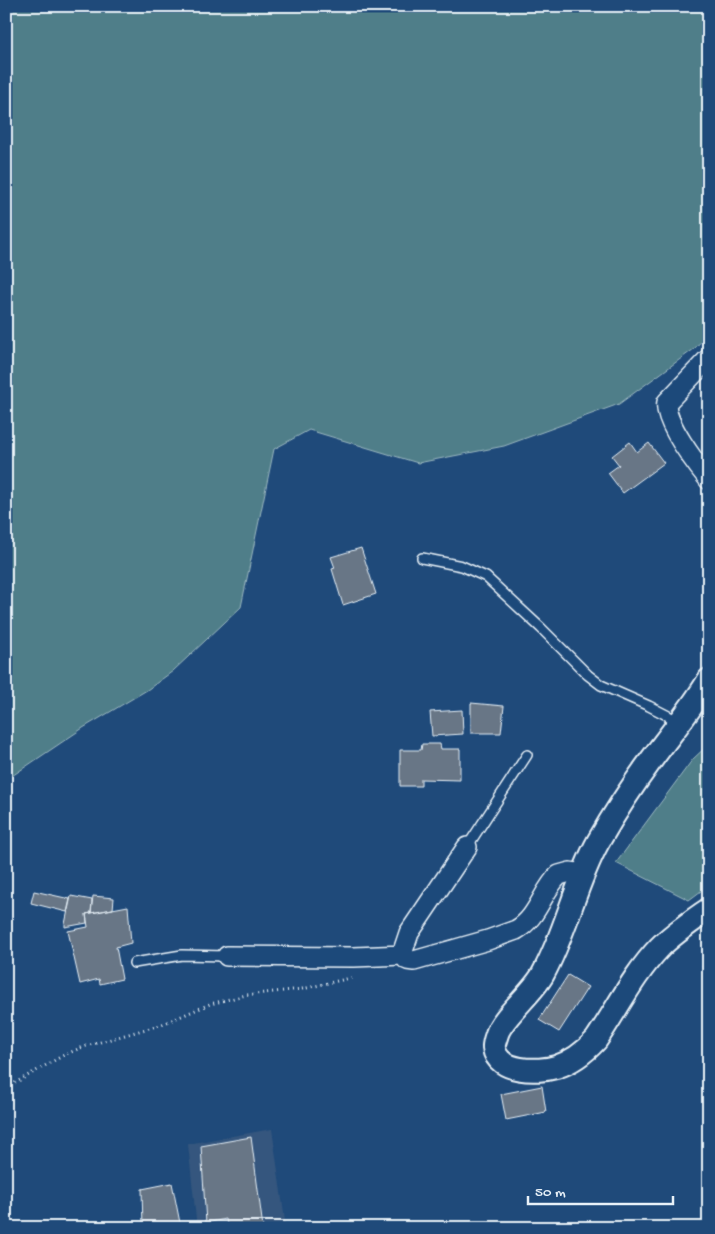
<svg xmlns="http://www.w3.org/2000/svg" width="715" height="1234" viewBox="0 0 715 1234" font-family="'Gochi Hand',sans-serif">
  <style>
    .built { fill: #35577e }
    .green { fill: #4f7e89; stroke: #9cb8c0 }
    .building { fill: #677686; stroke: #e8f1f8 }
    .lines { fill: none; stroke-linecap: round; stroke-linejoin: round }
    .service-casing { stroke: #e8f1f8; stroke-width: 12 }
    .minor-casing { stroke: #e8f1f8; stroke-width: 22 }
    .tertiary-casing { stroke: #e8f1f8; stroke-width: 26 }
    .path { stroke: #e8f1f8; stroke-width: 3; stroke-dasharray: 1 4; stroke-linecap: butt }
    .service { stroke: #1f4a7a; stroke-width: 9 }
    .minor { stroke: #1f4a7a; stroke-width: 19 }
    .tertiary { stroke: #1f4a7a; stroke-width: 22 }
  </style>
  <rect width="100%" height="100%" fill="#1f4a7a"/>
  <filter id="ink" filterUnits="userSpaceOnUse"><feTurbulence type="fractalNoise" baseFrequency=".02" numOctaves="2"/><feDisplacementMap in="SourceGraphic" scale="10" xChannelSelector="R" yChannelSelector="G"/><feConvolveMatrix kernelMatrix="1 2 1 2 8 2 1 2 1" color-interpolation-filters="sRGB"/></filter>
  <g filter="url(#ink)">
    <!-- built -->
    <path class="built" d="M272,1129L286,1228H197L188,1144Z"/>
    <!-- green -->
    <path class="green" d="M6,6H709V333L694,349L619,404L504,446L418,463L309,430L274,449L241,607L173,671L147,690L83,728L6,780Z
      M709,744V885L689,900L616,863L693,759Z"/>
    <!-- building -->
    <path class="building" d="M630,442L637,452L649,443L664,463L623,493L608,473L619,465L612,456Z
      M361,548L376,594L343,605L332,569L335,568L331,557Z
      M471,703L504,706L501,733H471Z
      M462,710L463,734L432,736L430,712Z
      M422,744H440L441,749H460V780L421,779V786H400V750H421Z
      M34,891L70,899L67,912L31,903Z
      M71,896L92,900L91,913L86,914L87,923L65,927V924Z
      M93,896L114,898L113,909L91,913Z
      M128,906L131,943L116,947L122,979L100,984L99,979L80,984L68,931L88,927L86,914Z
      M709,956V971L702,967Z
      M568,975L588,987L559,1032L539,1020Z
      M542,1086L546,1112L506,1120L501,1094Z
      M251,1137L263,1228H228L226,1219L206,1223L201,1146Z
      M172,1183L181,1228H143L142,1189Z"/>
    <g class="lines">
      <defs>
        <path id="service" d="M422,558L462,566L486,577L541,628L588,675L601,685L649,706L680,722
          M467,847L527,755
          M134,963L182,955L227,956"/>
        <path id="minor" d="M709,358L667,402C662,420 697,465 709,480
          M467,847L409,933L403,951V955L407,960L414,961L488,940L516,930C538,918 542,891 559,875L570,872L583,874
          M227,956L354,957L403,955"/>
        <path id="tertiary" d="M709,680C692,708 671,733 652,759C632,786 614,814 598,842C575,884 566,932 543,974C533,993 502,1017 497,1034C496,1037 493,1045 494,1048C497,1073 539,1072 556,1067C572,1062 585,1052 596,1040C617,1009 634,974 660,947C674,933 692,921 709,909"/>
      </defs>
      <!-- service casing -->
      <use href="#service" class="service-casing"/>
      <!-- minor casing -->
      <use href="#minor" class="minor-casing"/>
      <!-- tertiary casing -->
      <use href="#tertiary" class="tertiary-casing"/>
      <!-- path -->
      <path class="path" d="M6,151L9,149
        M6,1088L64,1055L83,1047L160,1025L210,1004L246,995L302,989L355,977"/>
      <!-- service -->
      <use href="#service" class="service"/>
      <!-- minor -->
      <use href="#minor" class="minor"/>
      <!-- tertiary -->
      <use href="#tertiary" class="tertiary"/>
    </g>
  </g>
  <!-- margin -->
  <rect width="715" height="1234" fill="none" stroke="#1f4a7a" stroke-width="25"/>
  <rect x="12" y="12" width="690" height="1209" fill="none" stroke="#e8f1f8" stroke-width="2" filter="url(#ink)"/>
  <!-- scale -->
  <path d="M528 1196v8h145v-8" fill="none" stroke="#e8f1f8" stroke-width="2.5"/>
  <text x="535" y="1196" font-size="15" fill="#e8f1f8" stroke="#1f4a7a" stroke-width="4" paint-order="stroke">50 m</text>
</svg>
